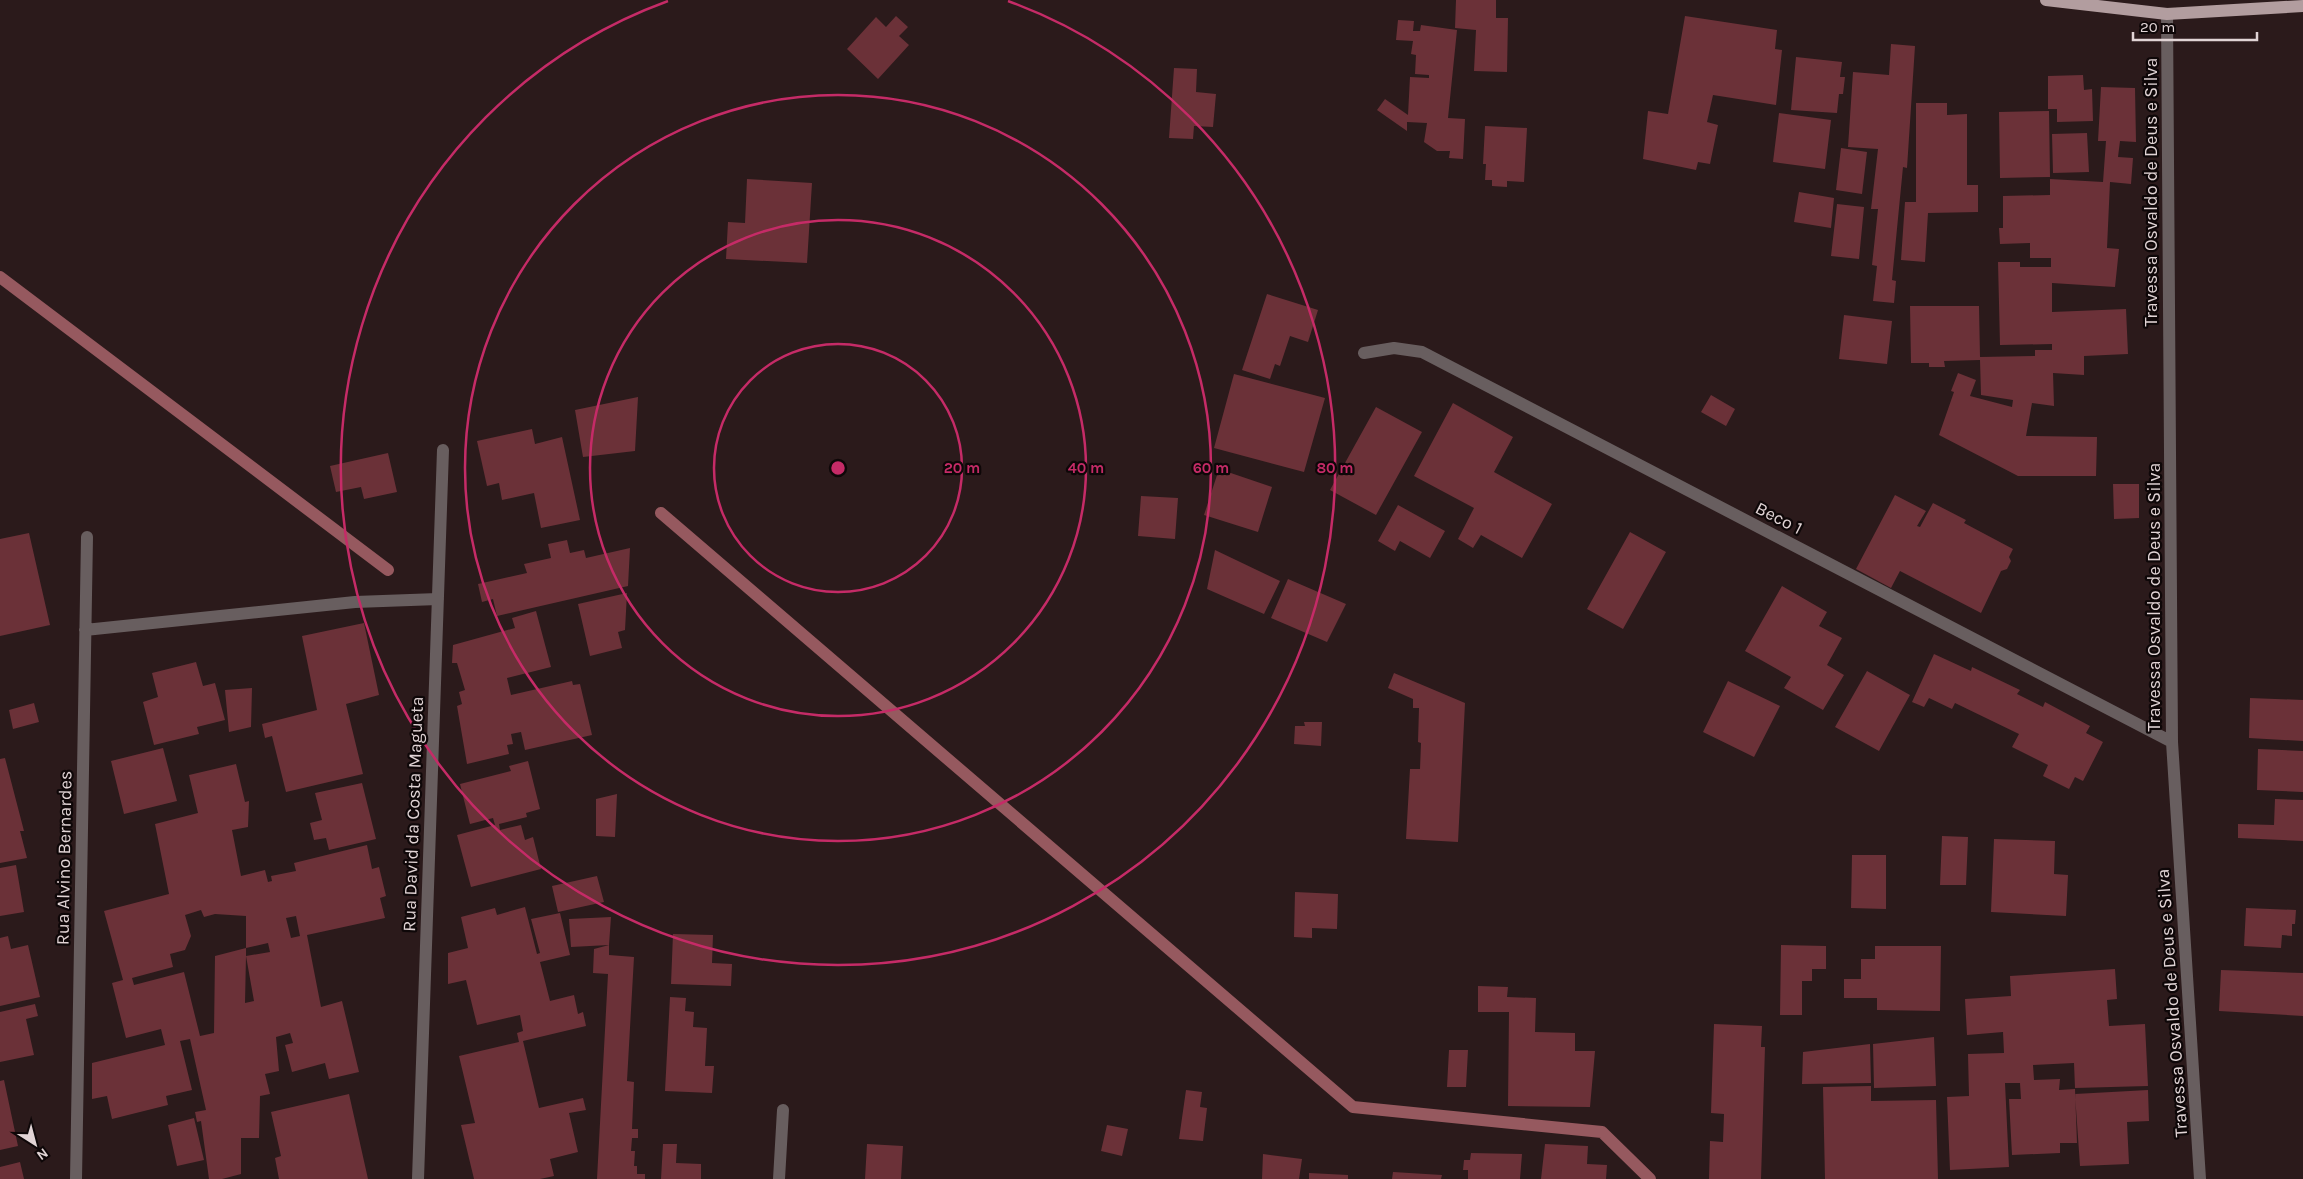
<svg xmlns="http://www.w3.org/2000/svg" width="2303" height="1179" viewBox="0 0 2303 1179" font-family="Karla,sans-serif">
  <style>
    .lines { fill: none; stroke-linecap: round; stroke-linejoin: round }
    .stream { stroke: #96595f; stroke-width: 12 }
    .building { fill: #6b3138; fill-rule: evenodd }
    .minor { stroke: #685e5f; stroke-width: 12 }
    .major { stroke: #b29d9f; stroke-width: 12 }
    .ring { fill: none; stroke: #c52b67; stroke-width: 2.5 }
    .labels { text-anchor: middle; stroke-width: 4.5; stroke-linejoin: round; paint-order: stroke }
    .street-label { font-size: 18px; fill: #e1d4d5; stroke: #0e0708 }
    .centre { fill: #c52b67; stroke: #0e0708; stroke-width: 2.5 }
    .ring-label { font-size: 15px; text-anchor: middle; font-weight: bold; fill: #c52b67; stroke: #0e0708; stroke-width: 4.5; stroke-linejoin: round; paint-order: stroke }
  </style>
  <rect width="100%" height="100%" fill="#2b1a1b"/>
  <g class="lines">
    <!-- stream -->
    <path class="stream" d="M0,277L388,570
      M661,513L1353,1107L1602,1132L1650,1179"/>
  </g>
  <!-- building -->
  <path class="building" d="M1456,0H1496V18H1508L1507,72L1474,71L1476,30L1455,28Z
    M896,16L908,27L899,36L909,45L878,79L847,49L876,17L886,27Z
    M1685,16L1777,30L1775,49L1782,50L1776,105L1713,95L1707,122L1718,125L1710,164L1698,162L1696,170L1643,159L1648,111L1668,114Z
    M1398,20L1414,21L1413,31H1420L1421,25L1457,30L1448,118L1465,119L1463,159L1449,158L1450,151H1437L1424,142L1427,123L1407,122V131L1377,110L1385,99L1408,115L1410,77L1429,78V75L1415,74L1416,55L1411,54L1413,41L1396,40Z
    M1891,44L1915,46L1907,168L1903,167L1892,280L1896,281L1894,303L1873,301L1877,266L1872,265L1878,209H1871L1878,149L1848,147L1853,72L1889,75Z
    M1796,57L1842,62L1840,77H1845L1843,94H1839L1837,113L1791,110Z
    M1174,68L1197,69L1196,92L1216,94L1213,127L1194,126L1193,139L1169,138Z
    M2083,75L2084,90L2092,89L2093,121L2057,122V109H2048V76Z
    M2101,87L2135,88L2136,142L2120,141L2118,157L2133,158L2131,184L2110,182L2107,248L2119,249L2115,287L2052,283V312L2126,309L2128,354L2084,356V375L2053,373L2054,406L2032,403L2026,436L2097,437L2096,476H2018L1939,435L1954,392L1951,391L1958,373L1976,380L1970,396L2012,407L2013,400L1981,395L1980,360L1944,361L1945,367H1929V363H1911L1910,306H1979L1980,357L2035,356V350H2052V344L2000,345L1998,262H2020V267H2051V258H2030V243L2000,244L1999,228H2003V196L2050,195V179L2103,182L2106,141H2098Z
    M1916,103H1947V115L1967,114V185H1978V212L1928,213L1925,262L1901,260L1905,202H1916Z
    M2049,111L2050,177L2000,178L1999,112Z
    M1779,113L1831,120L1825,169L1773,162Z
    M1485,126L1527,128L1524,182L1507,181V187L1492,186V180H1485L1486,164H1483Z
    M2087,133L2089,172L2053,173L2052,134Z
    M1841,148L1867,152L1862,194L1836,190Z
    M747,179L812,183L807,263L726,259L728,222L745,223Z
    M1799,192L1834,198L1831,228L1794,222Z
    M1837,204L1864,207L1859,259L1831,256Z
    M1267,294L1318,310L1308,342L1290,336L1280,366L1275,364L1270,379L1242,370Z
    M1844,315L1892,321L1887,364L1839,359Z
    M1234,374L1325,398L1304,472L1214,448Z
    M1711,395L1735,409L1726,426L1701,412Z
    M638,397L635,451L583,457L575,410Z
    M1453,403L1513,437L1494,472L1552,504L1522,558L1481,535L1473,548L1458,539L1474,508L1414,476Z
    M1376,407L1422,432L1376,515L1330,490Z
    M532,429L535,444L562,437L580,520L541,528L534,493L502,500L499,483L487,486L477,441Z
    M388,453L397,492L364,499L361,487L336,492L330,466Z
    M1219,469L1272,487L1258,532L1204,515Z
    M2113,484H2139V518L2114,519Z
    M1895,495L1926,511L1917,526L1920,527L1933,503L1966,520L1964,523L2013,549L2009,557L2011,561L2007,569L2001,571L1981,613L1900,571L1891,588L1856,569Z
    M1141,496L1178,498L1175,539L1138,536Z
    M1398,505L1445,531L1430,558L1400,541L1395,551L1378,541Z
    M1630,532L1666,552L1623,629L1587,609Z
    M29,533L50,625L0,636V539Z
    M567,540L570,553L584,550L586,558L630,548L628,586L497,616L493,599L482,602L478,584L527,573L524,564L551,558L548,544Z
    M1215,550L1280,581L1264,614L1207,589Z
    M1288,579L1346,604L1327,642L1271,618Z
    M1782,586L1827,612L1819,626L1842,638L1827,665L1844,675L1823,710L1784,688L1791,677L1745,651Z
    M627,593L625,630L618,632L622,648L590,656L578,604Z
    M536,611L551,667L507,678L511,695L572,681L573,685L580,684L592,735L525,750L521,732L511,734L513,744L507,745L509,754L467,764L457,706L462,704L459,692L465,690L457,663H452L453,645L515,628L512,618Z
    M364,623L379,695L346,704L363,774L286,792L272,736L265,738L262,724L317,710L302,636Z
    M1934,654L1971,671L1972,667L2020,690L2017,694L2043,707L2045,702L2090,726L2086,733L2103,742L2083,781L2075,777L2069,789L2043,776L2048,765L2012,747L2019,734L1955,703L1952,709L1929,698L1924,707L1912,702Z
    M196,662L203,686L215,683L225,720L197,727L199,734L154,745L143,702L158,697L152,673Z
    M1867,671L1910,695L1879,751L1835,727Z
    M1394,673L1465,703L1458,842L1406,839L1410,769H1420L1421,743L1418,742L1419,708H1413V699L1388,688Z
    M1728,681L1780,706L1754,757L1703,732Z
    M252,688L251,727L229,732L225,690Z
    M2250,698L2303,700V741L2249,738Z
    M34,703L39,722L13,729L9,710Z
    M1304,722H1322L1321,746L1294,744L1295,726H1305Z
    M163,748L177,801L124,814L111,761Z
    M2258,749L2303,751V792L2257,790Z
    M5,758L24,831H20L27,858L0,863V759Z
    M528,761L540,809L526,813L527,817L499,824L500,830L521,825L525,840L533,837L541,869L471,887L457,835L495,825L493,818L470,824L460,784L511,771L509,766Z
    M236,764L245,802L249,801L248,827L232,830L241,876L265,870L268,882L272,881L271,876L296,871L294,863L367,845L372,869L379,867L386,896L380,898L385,918L307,935L321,1007L342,1001L359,1072L329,1079L325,1063L292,1072L285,1045L293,1043L290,1033L276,1037L279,1071L265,1074L270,1094L260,1096L259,1138H241V1174L222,1179H209L201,1121L197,1122L195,1112L206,1110L190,1039L180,1041L192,1090L166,1096L168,1105L112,1119L107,1096L92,1099V1063L165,1045L161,1029L126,1038L112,983L123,980L104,911L169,894L155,824L198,813L189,775ZM201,910L204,917L215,914L246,916V948L215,956L214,1033L200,1036L184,972L134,985L132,978L173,967L170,954L185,950L191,936L185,915ZM296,916L300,936L291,938L286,918ZM268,943L270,952L246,956V948ZM246,956L254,1001L245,1003Z
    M362,783L376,839L329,850L326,838L314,840L310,823L322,820L315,793Z
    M617,794L615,837L596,836V799Z
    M2275,799L2303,800V841L2238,838V824L2274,825Z
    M1942,836L1968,837L1966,885H1940Z
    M1994,839L2055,841L2054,874L2068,875L2066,916L1991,912Z
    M1852,855H1886V909L1851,908Z
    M16,865L24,912L0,916V868Z
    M597,876L604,902L558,912L552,886Z
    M1295,892L1338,894L1337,929L1312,928V938L1294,937Z
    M525,907L537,954L540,953L531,919L560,913L570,955L540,962L550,1001L574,995L578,1014L583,1012L586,1026L523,1041L539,1108L583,1098L586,1110L569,1113L578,1152L550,1159L554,1176L540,1179H474L461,1125L475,1123L459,1056L519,1042L517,1033L523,1031L520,1015L477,1025L466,980L448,984V953L468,948L461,917L495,908L497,915Z
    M2246,908L2296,910L2295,924H2292V936L2282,935L2281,948L2244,946Z
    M611,917L609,945L571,947L569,919Z
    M673,934L713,935L712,963L732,964L731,986L671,984Z
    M8,936L11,949L28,945L40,997L0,1006V938Z
    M609,945V955L634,957L627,1081L634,1082L632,1129H638V1138H632L631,1151H635L634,1166H637V1174H645V1179H597L608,974L593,973L594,949Z
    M1781,945L1826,946V969H1812V981H1802V1015H1780Z
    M1875,946H1941L1940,1011L1877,1010V998H1844V979H1861V959H1875Z
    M2115,969L2117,999L2107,1000L2109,1026L2145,1024L2148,1086L2075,1088L2074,1063L2033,1065L2034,1080L2060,1079L2059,1090L2075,1089L2077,1143H2060V1153L2012,1155L2009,1099H2021L2020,1083H2005L2009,1167L1950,1170L1947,1097L1969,1096L1968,1054L2004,1053L2003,1032L1967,1035L1965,999L2011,996L2010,976Z
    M2221,970L2303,973V1016L2219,1011Z
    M1478,986L1508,987L1507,997L1536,998L1535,1032L1575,1033V1051H1595L1590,1107L1508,1106L1509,1012H1478Z
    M670,997L686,998L685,1011L694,1012L693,1027L707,1028L705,1066H714L712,1093L665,1091Z
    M35,1004L38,1016L26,1019L34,1055L0,1062V1012Z
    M1714,1024L1762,1026L1761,1047H1765L1761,1179H1709L1710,1141L1723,1142L1724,1114L1711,1113Z
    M1934,1037L1936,1086L1874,1088L1873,1044Z
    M1870,1044L1871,1083L1802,1084L1803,1052Z
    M1449,1050H1468L1466,1087H1447Z
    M4,1080L18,1146L0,1150V1081Z
    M1871,1086V1101L1936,1100L1938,1179H1825L1823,1087Z
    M1186,1090L1202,1092L1200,1107L1207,1108L1203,1141L1179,1139Z
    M2148,1090L2149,1121L2127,1122L2129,1164L2080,1166L2075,1094Z
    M349,1094L368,1179H279L275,1158L281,1156L271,1112Z
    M194,1118L204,1160L177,1166L168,1125Z
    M1107,1125L1128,1129L1122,1156L1101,1151Z
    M663,1144H677L676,1163L701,1164V1179H661Z
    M867,1144L903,1146L901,1179H865Z
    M1545,1144L1588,1146L1587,1164L1607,1165L1606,1179H1541Z
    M1471,1153L1522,1154L1520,1179H1468V1170H1463L1464,1160H1470Z
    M1263,1154L1302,1159L1299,1179H1262Z
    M20,1162L24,1179H0V1167Z
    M1393,1172L1442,1175L1441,1179H1392Z
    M1309,1173L1348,1175V1179H1309Z"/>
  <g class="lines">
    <!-- minor -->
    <path class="minor" d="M2167,14L2172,742L2200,1179
      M1364,353L1394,348L1422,352L2172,742
      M85,630L355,602L438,599
      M76,1179L87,537
      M418,1179L443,450
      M779,1179L783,1110"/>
    <!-- major -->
    <path class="major" d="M2046,0L2167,14L2303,6"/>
  </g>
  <!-- distance rings -->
  <g class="ring">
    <circle cx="838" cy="468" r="124"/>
    <circle cx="838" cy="468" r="248"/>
    <circle cx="838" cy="468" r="373"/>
    <path d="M1008 1A497 497 0 1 1 668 1"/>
  </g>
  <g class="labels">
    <!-- street labels -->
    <g class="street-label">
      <text transform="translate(2151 192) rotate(-90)" y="6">Travessa Osvaldo de Deus e Silva</text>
      <text transform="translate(1779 518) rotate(27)" y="6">Beco 1</text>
      <text transform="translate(2154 597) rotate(-90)" y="6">Travessa Osvaldo de Deus e Silva</text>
      <text transform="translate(413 814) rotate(-88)" y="6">Rua David da Costa Magueta</text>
      <text transform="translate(64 858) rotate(-89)" y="6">Rua Alvino Bernardes</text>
      <text transform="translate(2172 1003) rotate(-94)" y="6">Travessa Osvaldo de Deus e Silva</text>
    </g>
  </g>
  <circle cx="838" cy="468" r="8" class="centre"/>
  <g class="ring-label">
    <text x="962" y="473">20 m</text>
    <text x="1086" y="473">40 m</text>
    <text x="1211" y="473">60 m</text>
    <text x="1335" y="473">80 m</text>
  </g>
  <!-- north arrow -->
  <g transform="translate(35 1144) rotate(144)" stroke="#0e0708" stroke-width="4" paint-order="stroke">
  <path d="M0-4L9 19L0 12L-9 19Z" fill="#e1d4d5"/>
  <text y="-8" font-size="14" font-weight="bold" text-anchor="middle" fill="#e1d4d5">N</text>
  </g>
  <!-- scale -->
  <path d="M2133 32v8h124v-8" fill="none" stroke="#e1d4d5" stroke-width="2.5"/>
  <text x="2140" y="32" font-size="15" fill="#e1d4d5" stroke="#0e0708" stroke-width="4" paint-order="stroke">20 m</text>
</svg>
